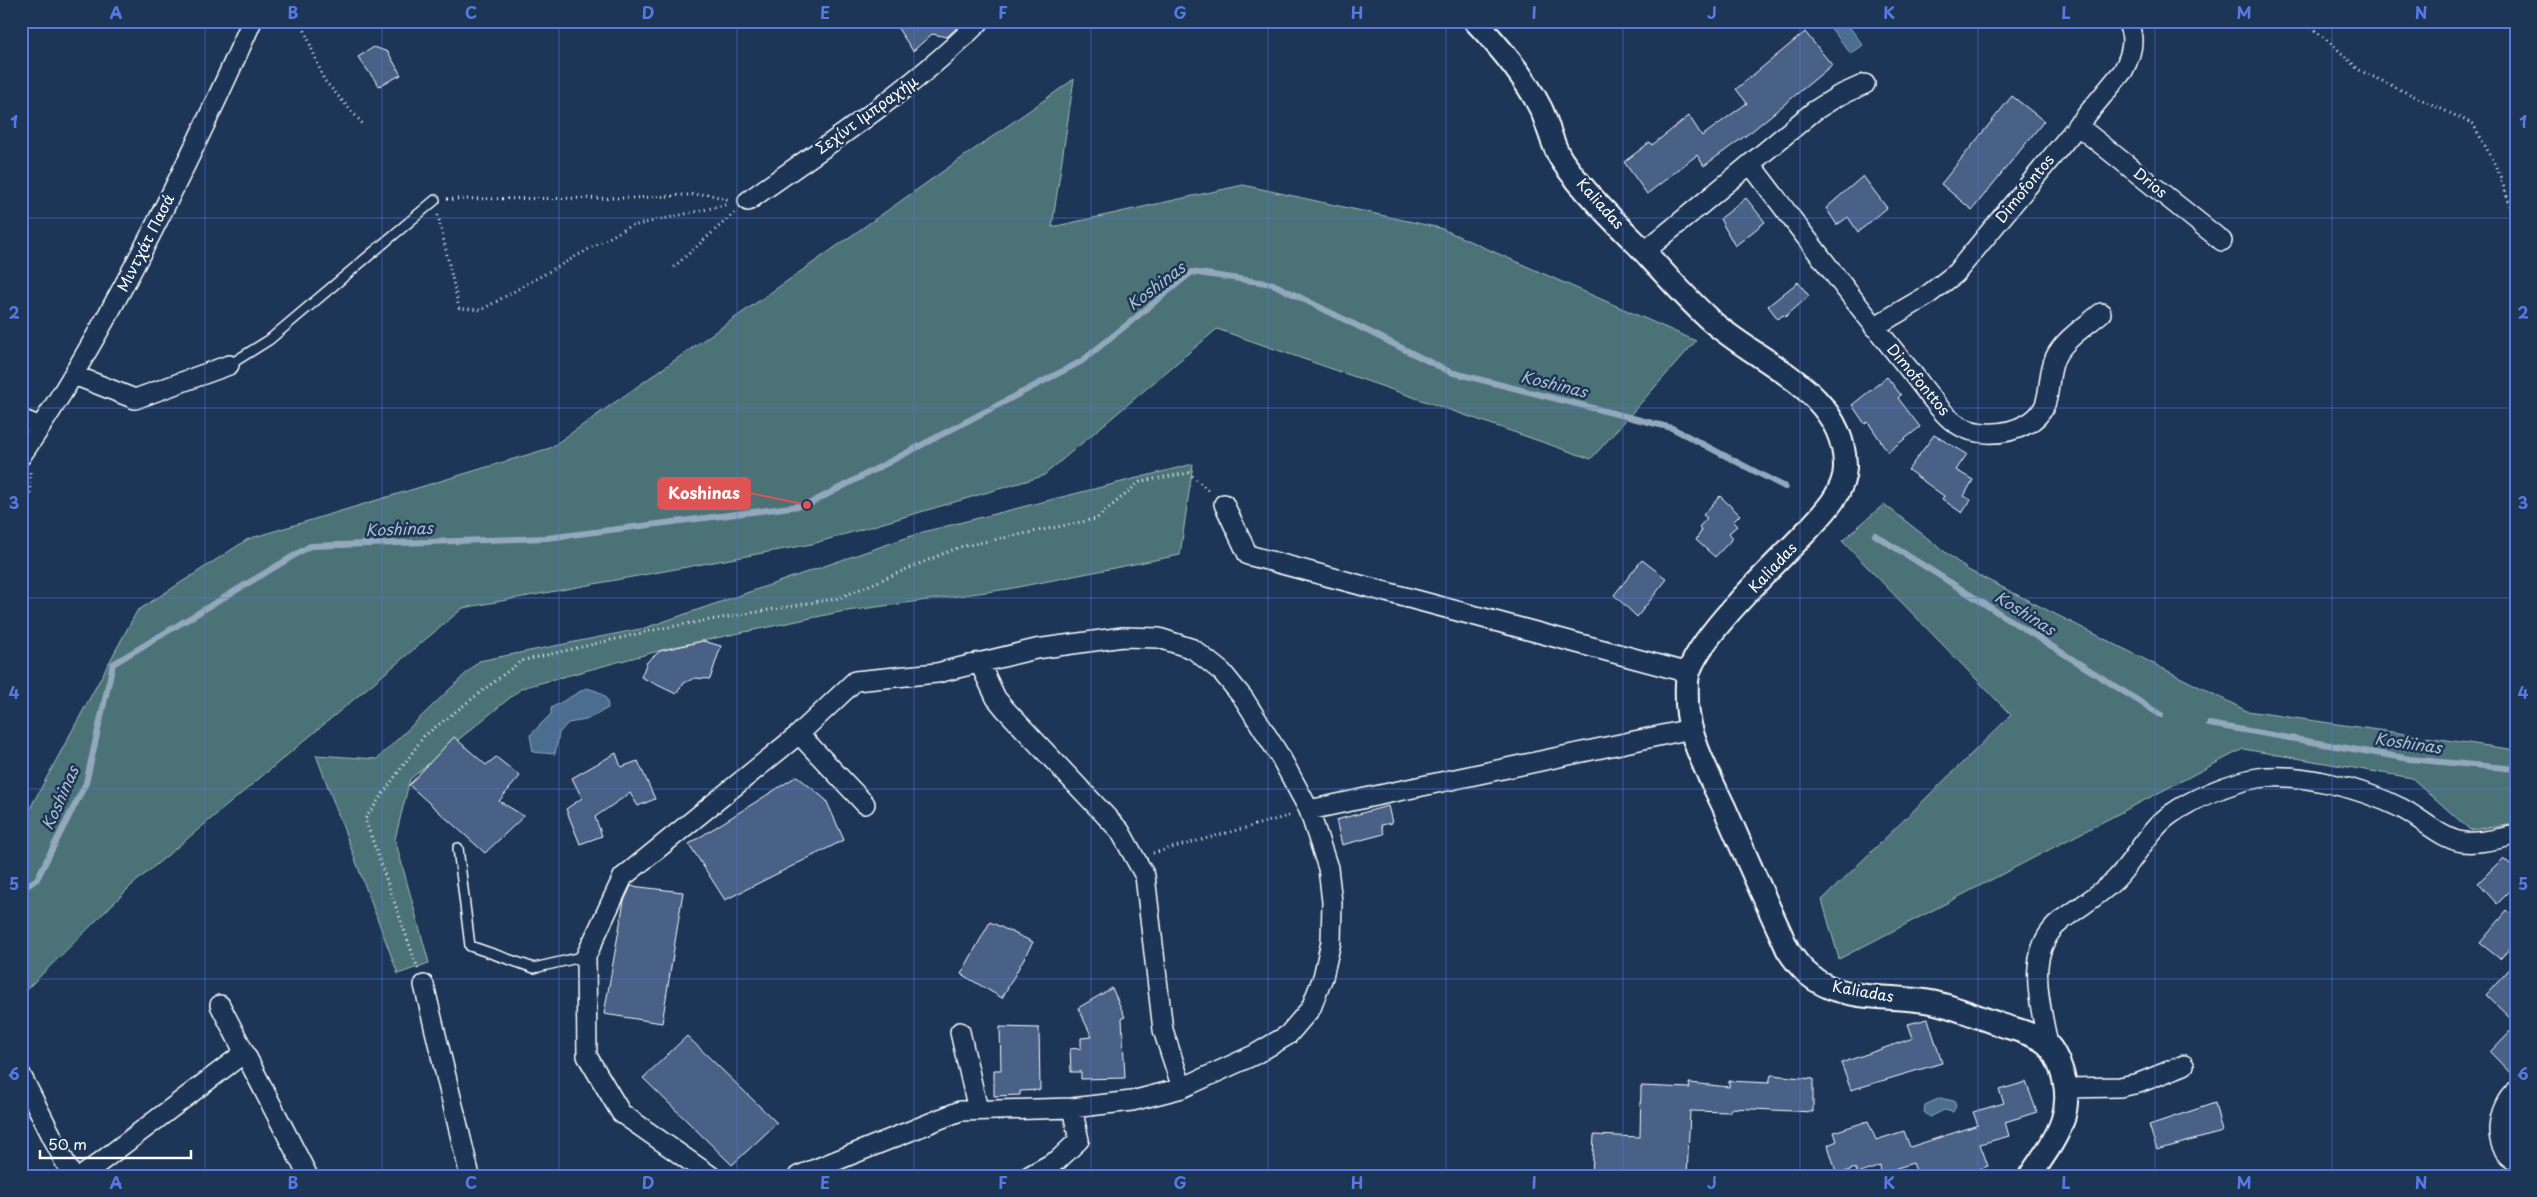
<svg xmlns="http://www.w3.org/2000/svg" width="2537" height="1197" viewBox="0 0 2537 1197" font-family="'Playpen Sans',sans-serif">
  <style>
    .green { fill: #4b7377; stroke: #a5b9bb }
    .water { fill: #4b6e90; stroke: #93a8bc }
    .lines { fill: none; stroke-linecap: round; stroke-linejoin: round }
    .stream { stroke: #93a8bc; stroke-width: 6 }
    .building { fill: #4a6087; stroke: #fff }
    .service-casing { stroke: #fff; stroke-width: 12 }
    .minor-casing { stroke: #fff; stroke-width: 22 }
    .tertiary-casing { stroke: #fff; stroke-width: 26 }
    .path { stroke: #fff; stroke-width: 3; stroke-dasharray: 1 4; stroke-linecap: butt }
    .service { stroke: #1d3557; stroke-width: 9 }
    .minor { stroke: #1d3557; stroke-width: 19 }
    .tertiary { stroke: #1d3557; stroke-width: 22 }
    .grid { fill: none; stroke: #567ae2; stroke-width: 1; stroke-opacity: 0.55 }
    .labels { text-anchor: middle; stroke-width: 5; stroke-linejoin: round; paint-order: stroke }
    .street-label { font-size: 15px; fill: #fff; stroke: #1d3557 }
    .water-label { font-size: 16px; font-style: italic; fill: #aebecd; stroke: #1d3557 }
    .leader { fill: none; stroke: #de5353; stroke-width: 2 }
    .callout-dot { fill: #de5353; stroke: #1d3557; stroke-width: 2 }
    .callout { fill: #de5353; stroke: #de5353; stroke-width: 2 }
    .callout-label { font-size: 16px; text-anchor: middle; font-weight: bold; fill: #fff }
    .neatline { fill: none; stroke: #567ae2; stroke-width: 2 }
    .grid-label { font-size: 16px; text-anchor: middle; font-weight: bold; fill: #567ae2 }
  </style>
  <rect width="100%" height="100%" fill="#1d3557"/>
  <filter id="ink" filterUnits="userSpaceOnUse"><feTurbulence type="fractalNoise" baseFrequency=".02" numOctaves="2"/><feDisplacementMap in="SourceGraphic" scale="10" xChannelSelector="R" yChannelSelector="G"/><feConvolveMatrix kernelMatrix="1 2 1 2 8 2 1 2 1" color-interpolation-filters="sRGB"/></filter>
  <g filter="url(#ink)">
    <!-- green -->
    <path class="green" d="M1074,79L1052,227L1243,185L1440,228L1696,341L1591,459L1217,329L1043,476L812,544L463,608L132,885L21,995V825L137,611L248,539L550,448Z
      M1193,464L1180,555L1008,589L840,612L673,647L522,688L410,779L395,839L429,963L398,974L316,755L377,759L479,661L645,628L923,532Z
      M1884,504L1968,570L2247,711L2516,750V824L2470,830L2412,778L2243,749L1839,959L1822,900L2011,715L1842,541Z"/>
    <!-- water -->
    <path class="water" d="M1837,21H1845L1863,45L1851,54L1830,27Z
      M586,688C599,691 608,694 608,708L586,720L568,723L559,733L555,754L533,752L530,735L551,714V708Z
      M1940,1098L1954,1101L1956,1106L1953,1112L1944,1110L1930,1117L1924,1112L1925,1105Z"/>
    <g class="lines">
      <!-- stream -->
      <path class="stream" d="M1875,535L2161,715
        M2209,724L2410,759L2516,769
        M21,890L37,879L86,783L113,664L310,546L547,538L807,505L1082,361L1192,272L1273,284L1450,372L1672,428L1785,487"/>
    </g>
    <!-- building -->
    <path class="building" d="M893,21H964L947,37L932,34L913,51Z
      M1805,32L1832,65L1752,131L1704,166L1697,155L1647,194L1624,162L1650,142L1652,145L1689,116L1702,136L1747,103L1736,89Z
      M374,47L388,52L401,75L379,86L358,57Z
      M2012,96L2044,121L1972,210L1941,184Z
      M1863,176L1887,208L1858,232L1848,217L1837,225L1826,208Z
      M1746,198L1765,222L1735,246L1720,219Z
      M1798,282L1809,296L1785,317L1783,315L1778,319L1768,306Z
      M1887,377L1901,395L1898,398L1920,427L1888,452L1868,422L1865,424L1852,405Z
      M1934,435L1967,454L1956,470L1973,480L1964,496L1971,500L1962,513L1942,499L1944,496L1908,470Z
      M1720,496L1740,515L1733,522L1737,526L1729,533L1733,538L1715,557L1696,540L1702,530L1699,527L1707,518L1703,515Z
      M1642,560L1667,579L1637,617L1614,595Z
      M703,641L721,646L710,679L695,678L684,683L676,694L641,677L647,662L660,651Z
      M454,737L486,765L496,757L520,776L499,801L524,816L485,853L409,785Z
      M616,753L621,767L638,761L655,799L638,806L630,793L595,817L602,836L580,844L566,809L582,798L572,778Z
      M797,776L826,800L844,840L725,900L689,844Z
      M1388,806L1392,823L1381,825L1384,834L1342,845L1336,820Z
      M2503,858L2516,869V885L2497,904L2478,883Z
      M631,886L683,892L662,1023L604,1014L624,901Z
      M2507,911L2516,918V942L2500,959L2480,943Z
      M990,922L1033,942L1002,998L961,974Z
      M2516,962V1024L2486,995Z
      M1112,988L1125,1017L1122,1018L1125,1078L1081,1079V1072H1071L1070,1049L1081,1048V1038L1092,1037L1078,1008Z
      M1928,1019L1942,1063L1851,1090L1841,1063L1913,1038L1908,1024Z
      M2516,1025V1079L2490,1052Z
      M1000,1027L1039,1028L1040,1090L1020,1091V1095L994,1096V1070H1001Z
      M687,1036L777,1123L732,1165L643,1078Z
      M1771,1075L1813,1079V1112L1732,1108L1729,1112L1690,1111L1687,1176H1592L1594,1135L1640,1137L1641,1086L1690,1088L1689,1083L1729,1087V1081L1769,1083Z
      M2026,1082L2037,1112L2005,1122L2009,1136L1980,1144L1988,1166L1959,1176H1918L1913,1163L1881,1173L1880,1166L1858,1174L1855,1168L1837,1175L1828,1145L1837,1141L1834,1132L1868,1121L1876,1140L1904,1131L1910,1147L1978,1125L1973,1112L2004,1103L1999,1090Z
      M2215,1103L2222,1132L2157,1150L2149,1125Z"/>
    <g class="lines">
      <defs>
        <path id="service" d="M229,365L269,340L435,200
          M458,848L470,946L534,968L586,956"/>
        <path id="minor" d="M2077,125L2222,241
          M1751,165C1803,233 1854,302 1908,368C1920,382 1941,414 1955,423C1975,437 2005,436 2027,424C2056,408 2044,383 2055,358C2063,340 2086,326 2101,313
          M748,201C828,144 911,91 980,21
          M1644,252L1814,111L1838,96L1865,84
          M1874,327L1925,297L1955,274L2123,71C2131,56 2137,37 2126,21
          M74,375L135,399L229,365
          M21,419L41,427
          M21,456C71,384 113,308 153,230C188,161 221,92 252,21
          M1224,504L1248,555L1689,673
          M979,662L996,698L1005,709L1120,831L1145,876L1163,1030L1182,1088
          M799,734L865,804
          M1309,810L1691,729
          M424,985L470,1176
          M220,1005L308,1176
          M960,1032L978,1110
          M2048,1045C2041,1005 2023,951 2061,921C2079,907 2098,896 2115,880C2135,860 2147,831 2171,814C2192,799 2232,782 2258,778C2300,772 2363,789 2401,808C2421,818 2441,839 2463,842C2480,844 2500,838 2516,835
          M21,1075L72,1176
          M2066,1088L2120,1087L2139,1083L2184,1065
          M2516,1091C2497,1106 2490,1149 2516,1160
          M82,1176L244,1053
          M711,1176L621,1113L587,1056L586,956L623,877L799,734L855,681L937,673L1036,649L1123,637L1159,638L1193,649L1222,672L1244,699L1281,758L1309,810L1328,868L1332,902L1331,942L1323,977L1311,1008L1288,1035L1254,1055L1182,1088L1132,1101L1072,1108L960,1111L798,1176
          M1029,1176L1058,1160L1079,1140L1072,1108"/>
        <path id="tertiary" d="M1475,21C1498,45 1526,79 1541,109C1549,126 1552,147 1563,162C1585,193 1614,221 1641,248C1663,272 1685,297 1709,319C1757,363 1843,389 1845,465C1846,492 1822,515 1805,533C1776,564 1697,637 1688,675C1686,684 1687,695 1687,704C1689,740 1709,775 1724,807C1745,855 1766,902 1788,950C1799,967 1810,979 1829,987C1860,1000 1898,996 1931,1002C1953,1006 1974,1016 1996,1023C2011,1029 2036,1033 2048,1045C2054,1051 2058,1061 2061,1069C2077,1114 2054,1140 2030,1176"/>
      </defs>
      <!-- service casing -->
      <use href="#service" class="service-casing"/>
      <!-- minor casing -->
      <use href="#minor" class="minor-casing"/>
      <!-- tertiary casing -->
      <use href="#tertiary" class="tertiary-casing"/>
      <!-- path -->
      <path class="path" d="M301,21L324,80L363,124
        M2303,21L2332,44L2359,70L2473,124L2497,167L2516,223
        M447,199L633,198L707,194L730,200
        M438,215L459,308L481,310L628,227L729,204
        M674,267L734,213
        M21,511L30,495V471
        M1153,853L1292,815
        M418,969L365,819L424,736L521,661L663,628L839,598L959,547L1096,519L1141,481L1189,473L1210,492"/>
      <!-- service -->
      <use href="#service" class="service"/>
      <!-- minor -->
      <use href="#minor" class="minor"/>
      <!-- tertiary -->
      <use href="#tertiary" class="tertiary"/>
    </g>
  </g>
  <!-- grid -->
  <path class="grid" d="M205,21V1176M382,21V1176M559,21V1176M737,21V1176M914,21V1176M1091,21V1176M1268,21V1176M1446,21V1176M1623,21V1176M1800,21V1176M1978,21V1176M2155,21V1176M2332,21V1176M21,218H2516M21,408H2516M21,598H2516M21,789H2516M21,979H2516"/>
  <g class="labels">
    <!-- street labels -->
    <g class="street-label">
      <text transform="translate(867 115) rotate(-36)" y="5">Σεχίντ Ιμπραχήμ</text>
      <text transform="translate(2150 183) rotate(39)" y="5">Drios</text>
      <text transform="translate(2025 189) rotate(-51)" y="5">Dimofontos</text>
      <text transform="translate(1600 204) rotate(48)" y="5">Kaliadas</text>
      <text transform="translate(146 243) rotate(-63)" y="5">Μιντχάτ Πασά</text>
      <text transform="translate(1918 380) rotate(50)" y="5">Dimofonttos</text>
      <text transform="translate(1773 568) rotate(-47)" y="5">Kaliadas</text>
      <text transform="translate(1863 992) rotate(10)" y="5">Kaliadas</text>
    </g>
    <!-- water labels -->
    <g class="water-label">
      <text transform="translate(1156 286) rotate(-37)" y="6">Koshinas</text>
      <text transform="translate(1554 384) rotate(14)" y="6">Koshinas</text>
      <text transform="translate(399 529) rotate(-2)" y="6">Koshinas</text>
      <text transform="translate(2025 613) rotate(32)" y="6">Koshinas</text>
      <text transform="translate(2408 743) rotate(8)" y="6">Koshinas</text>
      <text transform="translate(60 798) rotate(-66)" y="6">Koshinas</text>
    </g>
  </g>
  <!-- callouts -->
  <path class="leader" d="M807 505L750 493"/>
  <circle class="callout-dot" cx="807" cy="505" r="5"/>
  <rect class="callout" x="658" y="478" width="92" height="31" rx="5"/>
  <g class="callout-label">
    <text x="704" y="499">Koshinas</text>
  </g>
  <!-- margin -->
  <rect width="2537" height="1197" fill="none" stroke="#1d3557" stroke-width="55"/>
  <!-- scale -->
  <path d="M40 1150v8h151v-8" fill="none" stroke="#ffffff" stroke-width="2.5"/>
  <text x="48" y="1150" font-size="15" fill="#ffffff" stroke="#1d3557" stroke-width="4" paint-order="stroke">50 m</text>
  <rect x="28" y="28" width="2482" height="1142" class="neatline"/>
  <g class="grid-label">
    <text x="116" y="19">A</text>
    <text x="293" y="19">B</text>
    <text x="471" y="19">C</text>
    <text x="648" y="19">D</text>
    <text x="825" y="19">E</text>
    <text x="1003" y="19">F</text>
    <text x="1180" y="19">G</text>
    <text x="1357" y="19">H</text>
    <text x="1534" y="19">I</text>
    <text x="1712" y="19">J</text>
    <text x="1889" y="19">K</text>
    <text x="2066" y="19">L</text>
    <text x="2244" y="19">M</text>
    <text x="2421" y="19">N</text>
    <text x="14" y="128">1</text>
    <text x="2523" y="128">1</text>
    <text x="14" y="319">2</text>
    <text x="2523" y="319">2</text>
    <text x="14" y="509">3</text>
    <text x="2523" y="509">3</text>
    <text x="14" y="699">4</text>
    <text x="2523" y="699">4</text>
    <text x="14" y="890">5</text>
    <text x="2523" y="890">5</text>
    <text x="14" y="1080">6</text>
    <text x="2523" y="1080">6</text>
    <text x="116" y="1189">A</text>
    <text x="293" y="1189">B</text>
    <text x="471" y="1189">C</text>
    <text x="648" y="1189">D</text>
    <text x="825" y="1189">E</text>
    <text x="1003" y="1189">F</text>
    <text x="1180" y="1189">G</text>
    <text x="1357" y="1189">H</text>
    <text x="1534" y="1189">I</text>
    <text x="1712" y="1189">J</text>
    <text x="1889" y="1189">K</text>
    <text x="2066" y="1189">L</text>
    <text x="2244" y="1189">M</text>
    <text x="2421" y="1189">N</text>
  </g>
</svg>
